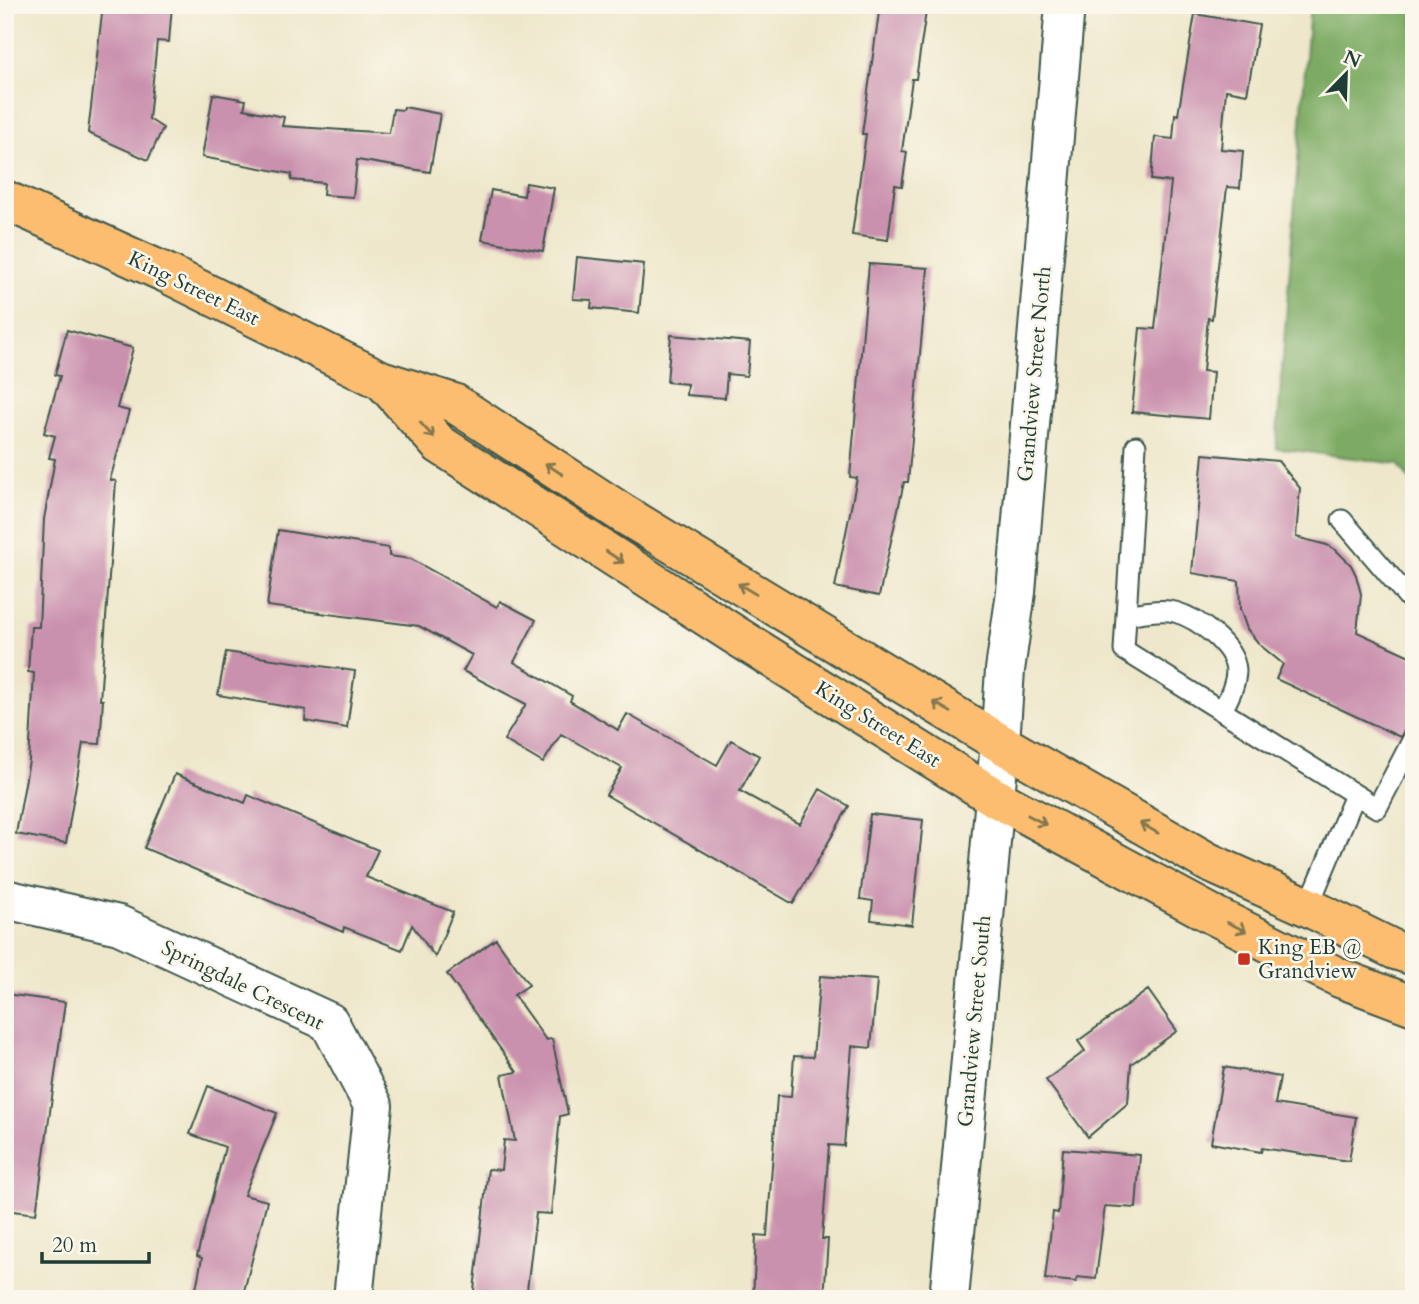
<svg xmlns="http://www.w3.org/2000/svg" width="1419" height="1304" viewBox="0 0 1419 1304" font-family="Cardo,serif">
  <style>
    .forest { fill: #7dab64; stroke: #4e744c; stroke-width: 2 }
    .building { fill: #ca91ae }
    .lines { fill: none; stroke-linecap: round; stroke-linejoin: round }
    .service-casing { stroke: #3e564b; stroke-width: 23 }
    .minor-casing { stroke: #3e564b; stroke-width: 42 }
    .primary-casing { stroke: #3e564b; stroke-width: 42 }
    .service { stroke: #fff; stroke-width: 19 }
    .minor { stroke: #fff; stroke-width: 38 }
    .primary { stroke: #fcbd6f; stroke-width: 38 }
    .oneway { stroke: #82774f }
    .poi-dot { fill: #c8321e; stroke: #fbf7ec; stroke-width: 2.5 }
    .labels { text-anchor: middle; stroke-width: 5; stroke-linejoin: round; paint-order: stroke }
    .street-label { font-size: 21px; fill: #1f3d34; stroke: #fbf7ec }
    .poi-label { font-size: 21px; fill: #1f3d34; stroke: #fbf7ec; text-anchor: start }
  </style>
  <rect width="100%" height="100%" fill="#fbf7ec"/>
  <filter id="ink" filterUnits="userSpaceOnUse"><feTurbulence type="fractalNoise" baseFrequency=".0143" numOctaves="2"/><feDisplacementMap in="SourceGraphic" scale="14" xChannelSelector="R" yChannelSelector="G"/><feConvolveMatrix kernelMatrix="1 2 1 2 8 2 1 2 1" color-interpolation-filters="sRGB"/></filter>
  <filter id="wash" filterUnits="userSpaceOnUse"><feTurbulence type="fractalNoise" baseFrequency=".00686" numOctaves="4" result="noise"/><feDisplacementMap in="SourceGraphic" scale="28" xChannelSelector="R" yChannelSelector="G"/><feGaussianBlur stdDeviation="1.57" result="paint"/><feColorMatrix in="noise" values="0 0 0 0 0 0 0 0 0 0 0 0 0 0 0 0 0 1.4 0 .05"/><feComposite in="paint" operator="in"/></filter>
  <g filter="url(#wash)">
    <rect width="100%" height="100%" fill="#eee7cb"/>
    <!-- forest -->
    <path class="forest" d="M1310,5H1414V486L1398,464L1276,448Z"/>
    <g id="blocks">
      <!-- building -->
      <path class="building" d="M103,5H172L169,42L157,41L149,119L163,128L148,160L88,133Z
        M880,5H927L916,79H912L902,151L907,152L902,186L895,185L888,240L852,235L866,134H862Z
        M1195,14L1259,25L1247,94L1226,90L1221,149L1243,151L1240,188L1227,187L1212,319L1208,318L1203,371L1213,372L1209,419L1132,412L1140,328L1155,329L1171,182L1151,180L1155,137L1173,139L1175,114L1178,115Z
        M213,94L246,100L244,109L284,117L282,126L389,133L393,109L403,110L404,107L440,114L430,172L357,160L353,197L323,195L324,183L291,180L292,174L202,157Z
        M526,183L554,188L543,251L482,240L491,190L524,196Z
        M577,257L644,264L639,313L591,308L592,300L573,299Z
        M869,264L928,268L908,482H904L879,596L835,587L857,478L850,477Z
        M67,330L133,348L117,408L129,411L110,480L116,481L100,700H103L100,744L83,743L66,843L16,834L29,761L34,673L28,672L31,627H39L44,519L55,459L49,458L55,436L44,433L60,376L55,375Z
        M671,335L750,342L747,376L727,374L725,398L686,395L687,384L667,382Z
        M1203,454L1278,461L1300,488L1296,537L1327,545L1336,550L1351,565L1356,575L1361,594L1357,632L1414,658V716L1400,737L1276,679L1283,664L1260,645L1247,629L1240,609L1239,581L1192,573Z
        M278,530L389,548V556L411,559L497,607L500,601L536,620L514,662L572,696L570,701L618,730L627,714L717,765L731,740L759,756L740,791L800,824L820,789L849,806L793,904L606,795L622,768L561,734L543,763L504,740L526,704L463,671L472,655L419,626L267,606Z
        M226,652L355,671L347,728L305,721L306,710L218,695Z
        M175,774L245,803L248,795L378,850L366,877L453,912L435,957L412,925L402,950L344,927L343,932L144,848Z
        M870,814L923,820L912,925L871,920L873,901L860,899Z
        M496,939L529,985L514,995L546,1040L552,1039L568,1114L560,1116L551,1214L536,1213L526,1299H473L488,1169L501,1170L504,1140L515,1141L502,1075L517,1072L447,974Z
        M820,976L877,980L871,1048L852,1046L844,1146L829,1145L822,1239H828L824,1299H753L756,1235L767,1236L777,1096L791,1097L794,1056L813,1057Z
        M1148,990L1177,1031L1131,1064L1128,1103L1088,1137L1046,1080L1085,1051L1078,1041Z
        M5,994L65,1002L36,1214L5,1210Z
        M1224,1067L1280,1077L1275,1104L1356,1117L1349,1161L1262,1148L1261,1152L1211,1143Z
        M208,1086L277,1113L244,1195L267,1201L242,1299H194L202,1258L197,1256L225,1147L190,1134Z
        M1063,1149L1140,1155L1136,1208L1105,1206L1096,1279L1077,1277L1076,1282L1045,1279L1053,1212L1058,1213Z"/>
    </g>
  </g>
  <g filter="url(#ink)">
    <use href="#blocks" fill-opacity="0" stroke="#3e564b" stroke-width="2"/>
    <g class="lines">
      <defs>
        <path id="service" d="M1136,446L1124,650L1377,808L1414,737
          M1342,520L1414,604
          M1126,615C1140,613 1161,608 1175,612C1197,618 1234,645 1236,670C1236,685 1228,699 1222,711
          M1308,907L1355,795"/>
        <path id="minor" d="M5,899L119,925L329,1022L373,1105L353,1299
          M949,1299L1000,743L1005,670L1016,592L1065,5"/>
        <path id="primary" d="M5,200L166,273L381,380L454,403L622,513L1000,743L1208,862L1308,907L1395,950L1414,956
          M383,381L439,444L735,635L994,797L1215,916L1340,978L1414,1006"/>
      </defs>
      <!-- service casing -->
      <use href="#service" class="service-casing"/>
      <!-- minor casing -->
      <use href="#minor" class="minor-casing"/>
      <!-- primary casing -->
      <use href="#primary" class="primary-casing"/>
      <!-- service -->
      <use href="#service" class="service"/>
      <!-- minor -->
      <use href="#minor" class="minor"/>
      <!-- primary -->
      <use href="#primary" class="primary"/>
    </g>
    <!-- one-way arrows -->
    <defs><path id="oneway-shaft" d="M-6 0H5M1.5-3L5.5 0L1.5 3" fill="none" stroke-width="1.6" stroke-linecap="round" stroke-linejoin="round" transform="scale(1.75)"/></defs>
    <g class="oneway">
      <use href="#oneway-shaft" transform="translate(427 430) rotate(48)"/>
      <use href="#oneway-shaft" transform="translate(554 469) rotate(-147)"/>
      <use href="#oneway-shaft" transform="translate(615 557) rotate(33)"/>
      <use href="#oneway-shaft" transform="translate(747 589) rotate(-149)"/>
      <use href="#oneway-shaft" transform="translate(942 707) rotate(-149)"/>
      <use href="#oneway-shaft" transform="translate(1037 820) rotate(28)"/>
      <use href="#oneway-shaft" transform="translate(1149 828) rotate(-150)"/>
      <use href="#oneway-shaft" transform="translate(1237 927) rotate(26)"/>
    </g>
  </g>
  <!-- markers -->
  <rect class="poi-dot" x="1237" y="952" width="14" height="14" rx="3.5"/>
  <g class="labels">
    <!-- street labels -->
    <g class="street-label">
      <text transform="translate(194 288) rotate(26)" y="7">King Street East</text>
      <text transform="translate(1034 374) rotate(-85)" y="7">Grandview Street North</text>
      <text transform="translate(878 724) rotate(32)" y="7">King Street East</text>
      <text transform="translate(243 985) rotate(26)" y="7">Springdale Crescent</text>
      <text transform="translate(974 1021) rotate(-85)" y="7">Grandview Street South</text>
    </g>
    <!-- poi labels -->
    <g class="poi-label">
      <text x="1258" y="954">King EB @<tspan x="1258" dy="24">Grandview</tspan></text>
    </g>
  </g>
  <!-- margin -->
  <rect width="1419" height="1304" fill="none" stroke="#fbf7ec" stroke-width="28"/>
  <!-- north arrow -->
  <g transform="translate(1346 74) rotate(23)" stroke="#fbf7ec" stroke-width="5" paint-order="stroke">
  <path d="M0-5L12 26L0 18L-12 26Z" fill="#1f3d34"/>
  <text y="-10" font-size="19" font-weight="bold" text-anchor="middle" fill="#1f3d34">N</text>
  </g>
  <!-- scale -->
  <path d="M42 1252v10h107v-10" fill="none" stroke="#1f3d34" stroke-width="3.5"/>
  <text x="52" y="1252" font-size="21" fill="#1f3d34" stroke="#fbf7ec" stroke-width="5" paint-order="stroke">20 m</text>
</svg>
